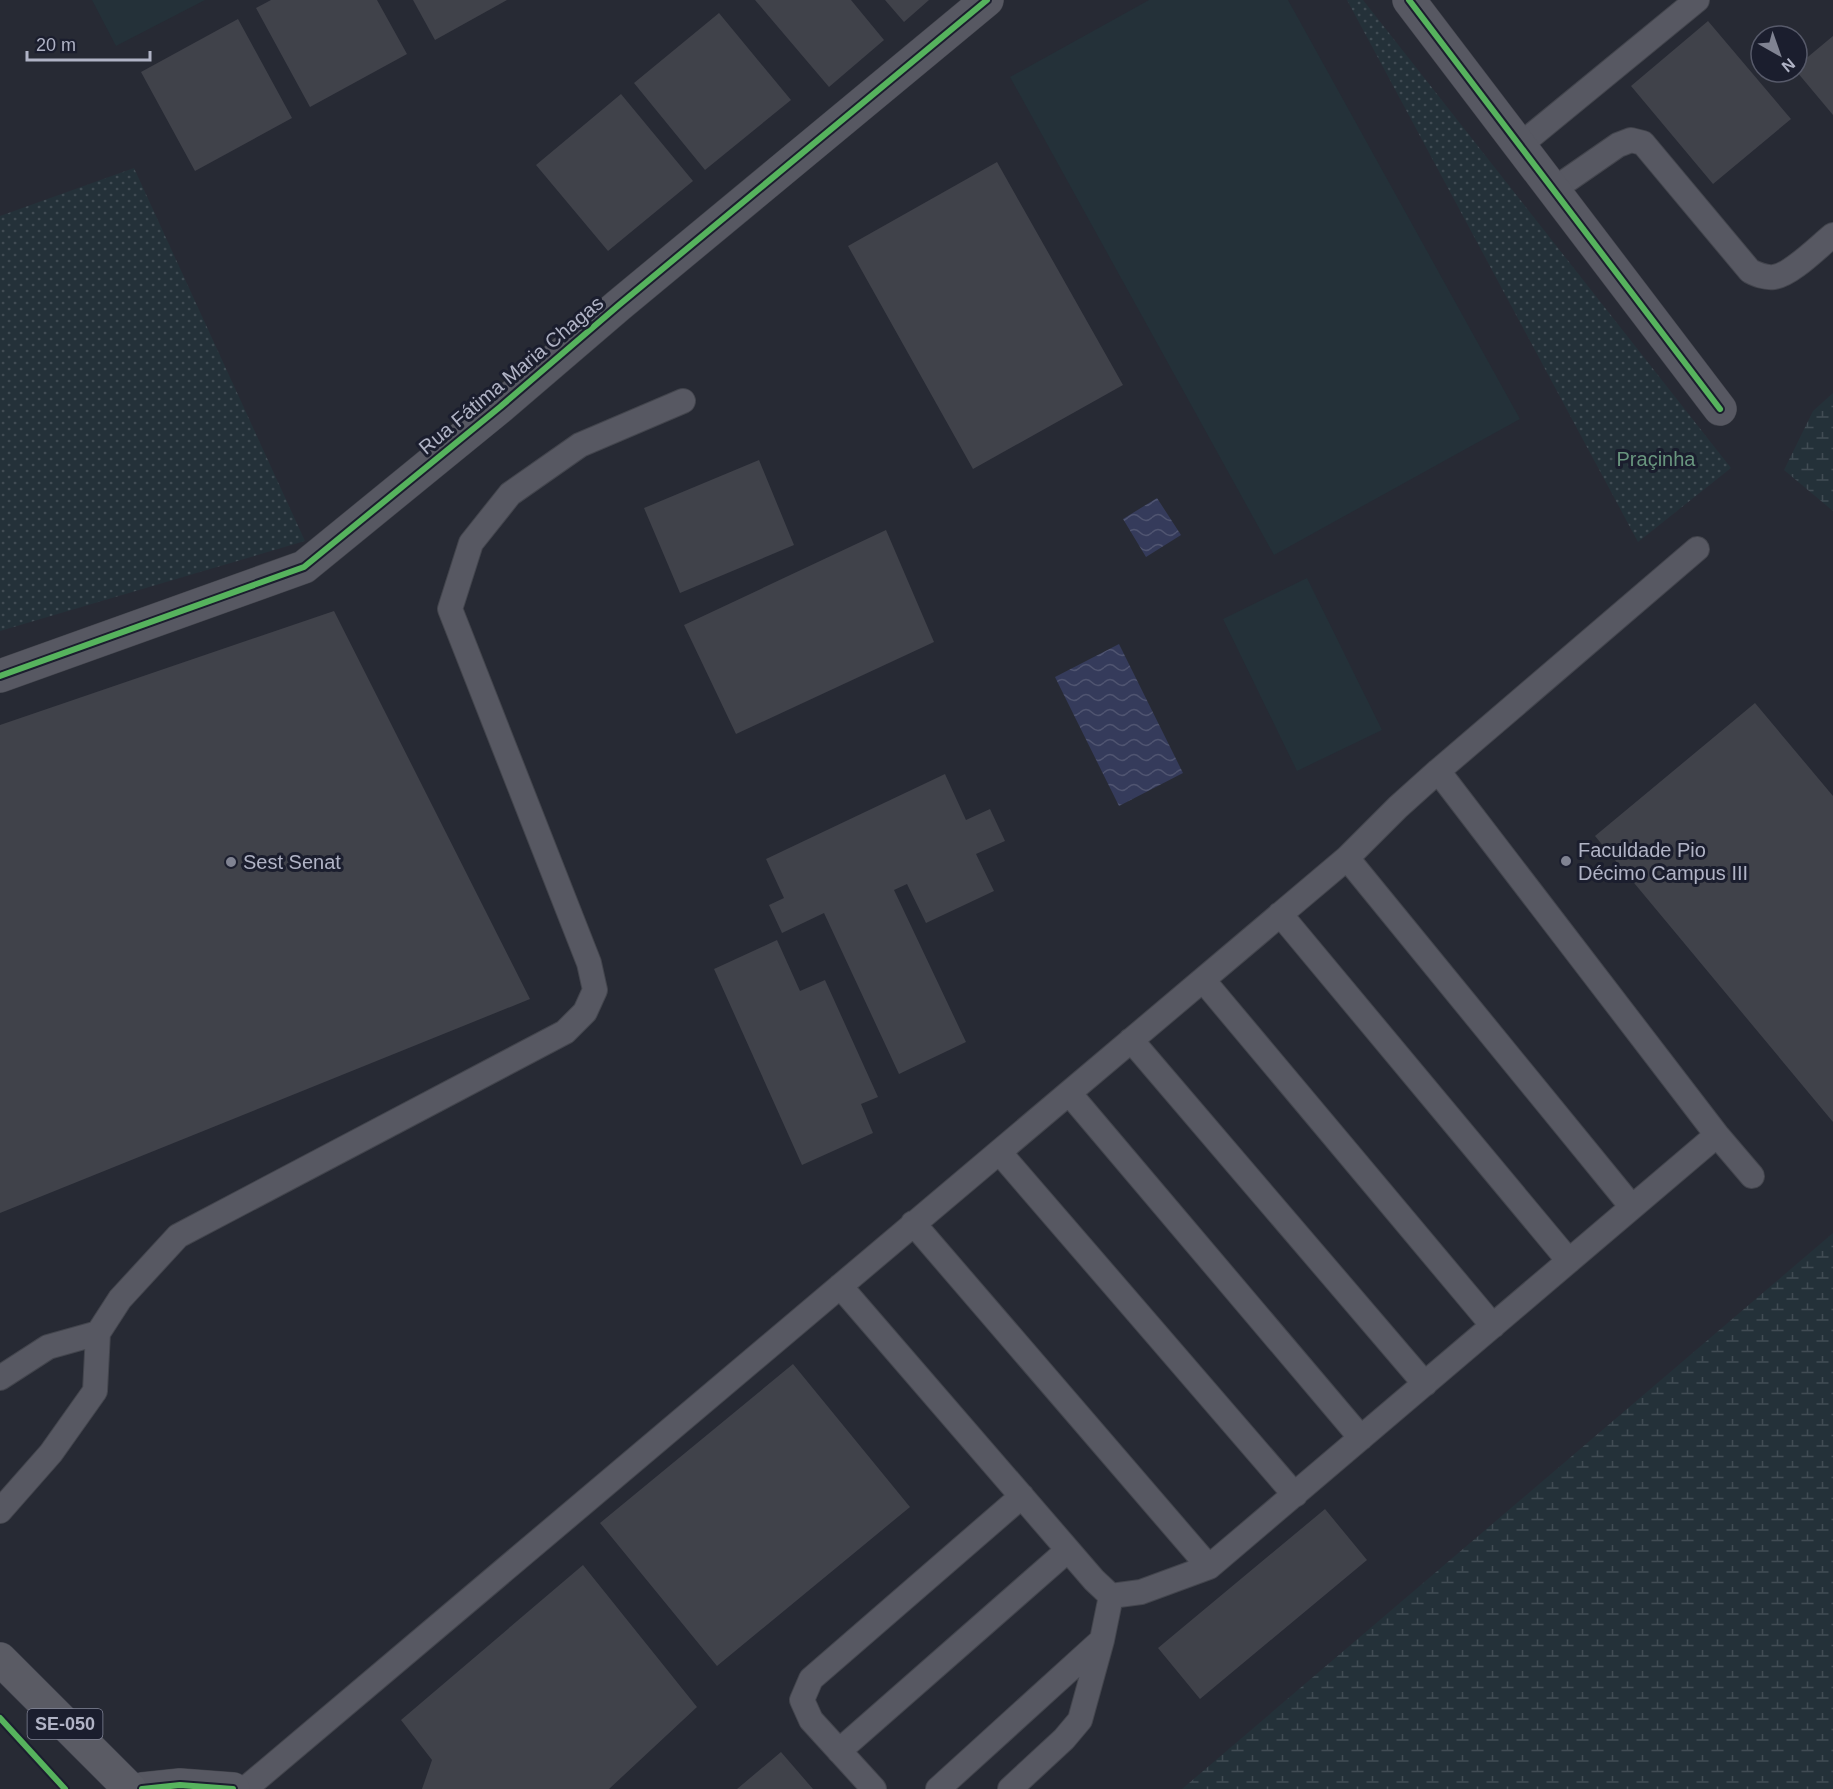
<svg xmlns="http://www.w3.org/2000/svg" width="1833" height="1789" viewBox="0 0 1833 1789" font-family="Helvetica,sans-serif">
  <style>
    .green { fill: url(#green-dots) }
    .wetland { fill: url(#wetland-marsh) }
    .pitch { fill: #243139 }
    .water { fill: url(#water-waves) }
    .building { fill: #40424a }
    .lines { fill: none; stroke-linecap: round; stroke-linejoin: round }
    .lane-casing { stroke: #43454d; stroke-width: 26 }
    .street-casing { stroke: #43454d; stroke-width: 34 }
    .primary-casing { stroke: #444751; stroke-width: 34 }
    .lane { stroke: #575862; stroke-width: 24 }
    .street { stroke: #575862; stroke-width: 33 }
    .primary { stroke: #5a5b64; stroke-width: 33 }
    .cycleway-casing { stroke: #1b1e2e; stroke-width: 10 }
    .cycleway { stroke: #56b35d; stroke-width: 6 }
    .poi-dot { fill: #808392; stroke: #1b1e2e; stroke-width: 2 }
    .labels { text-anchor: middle; stroke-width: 6; stroke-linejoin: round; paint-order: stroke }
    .shield { fill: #1b1e2e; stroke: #838698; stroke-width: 1.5 }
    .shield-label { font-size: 18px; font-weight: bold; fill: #b0b3c5 }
    .street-label { font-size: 20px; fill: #b0b3c5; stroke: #1b1e2e }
    .park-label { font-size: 20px; fill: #68957e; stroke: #1b1e2e }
    .poi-label { font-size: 20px; fill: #b0b3c5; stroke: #1b1e2e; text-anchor: start }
  </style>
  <defs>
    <pattern id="green-dots" width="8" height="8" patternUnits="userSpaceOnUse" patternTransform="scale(1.5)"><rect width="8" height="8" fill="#243139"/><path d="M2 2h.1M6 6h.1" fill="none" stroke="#414c54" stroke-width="1.8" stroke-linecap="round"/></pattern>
    <pattern id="wetland-marsh" width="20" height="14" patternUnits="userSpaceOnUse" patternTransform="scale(1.5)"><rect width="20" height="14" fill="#243139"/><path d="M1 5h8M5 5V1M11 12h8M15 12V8" fill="none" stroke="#414c54"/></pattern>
    <pattern id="water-waves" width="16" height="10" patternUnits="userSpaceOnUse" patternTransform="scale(1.5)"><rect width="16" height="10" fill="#353b5b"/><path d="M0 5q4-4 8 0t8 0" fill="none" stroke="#505571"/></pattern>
  </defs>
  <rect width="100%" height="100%" fill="#272a34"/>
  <!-- green -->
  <path class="green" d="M1347,0H1363L1731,468L1638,542Z
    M134,168L305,541L0,631V216Z"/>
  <!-- wetland -->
  <path class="wetland" d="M1833,393V511L1784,470L1813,411Z
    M1833,1233V1789H1182Z"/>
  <!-- pitch -->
  <path class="pitch" d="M92,0H205L116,46Z
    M1149,0H1288L1520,419L1274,555L1010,77Z
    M1307,578L1382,730L1297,771L1223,619Z"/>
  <!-- water -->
  <path class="water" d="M1157,498L1181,535L1146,557L1123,519Z
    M1119,644L1183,773L1119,806L1055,677Z"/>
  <!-- building -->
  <path class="building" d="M271,0H377L407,54L310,107L256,8Z
    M413,0H507L435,40Z
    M755,0H851L884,40L829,87Z
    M885,0H929L904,22Z
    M719,13L791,100L705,170L634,83Z
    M238,19L292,118L195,171L141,72Z
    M1708,21L1791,119L1713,184L1631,86Z
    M1833,36V115L1797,72V66Z
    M621,94L693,181L608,251L536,165Z
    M997,162L1123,385L973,469L848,246Z
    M759,460L794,545L680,593L644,508Z
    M886,530L934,642L736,734L684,625Z
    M334,611L530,999L0,1213V725Z
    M1755,703L1833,796V1122L1595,836Z
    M945,774L966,820L990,809L1005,841L976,854L994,891L926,923L907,884L894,890L966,1042L899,1074L824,913L782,933L769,905L784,898L766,859Z
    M777,940L800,991L825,980L878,1097L861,1104L873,1133L802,1165L714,969Z
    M793,1364L910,1507L717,1666L600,1523Z
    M1325,1509L1367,1560L1200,1699L1158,1648Z
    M583,1565L697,1707L609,1789H422L432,1760L401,1720Z
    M781,1752L813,1789H737Z"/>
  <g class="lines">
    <defs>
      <path id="lane" d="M1519,146L1697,0
        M1553,190L1618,145L1631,140L1643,143L1750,271C1758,275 1765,278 1774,277C1791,275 1819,246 1833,235
        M1438,771L1697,549
        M1347,858L1632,1207
        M1280,914L1569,1261
        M1203,980L1493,1326
        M1131,1040L1425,1384
        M1069,1093L1361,1438
        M1000,1153L1295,1495
        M913,1223L1209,1567
        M840,1286L1094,1580L1111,1596
        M0,1378L48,1347L98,1333
        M0,1511L51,1453L95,1391L98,1333L120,1299L178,1236L565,1032L585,1012L595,990L589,963L450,609L471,543L510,494L580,445L683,401
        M839,1751L1068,1550
        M245,1789L1347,858L1398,807L1438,771L1717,1135L1752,1176
        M874,1789L811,1720L802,1700L811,1679L1022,1496
        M938,1789L1102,1640
        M1010,1789L1064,1739L1080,1720L1102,1640L1111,1596L1141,1592L1209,1567L1717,1135"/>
      <path id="street" d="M1409,0L1720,409
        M0,676L304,567L500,407L619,305L987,0
        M142,1789L180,1785L233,1789"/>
      <path id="primary" d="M0,1659L130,1789"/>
    </defs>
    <!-- lane casing -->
    <use href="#lane" class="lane-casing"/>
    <!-- street casing -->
    <use href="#street" class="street-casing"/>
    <!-- primary casing -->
    <use href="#primary" class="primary-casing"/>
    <!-- lane -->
    <use href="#lane" class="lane"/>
    <!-- street -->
    <use href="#street" class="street"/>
    <!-- primary -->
    <use href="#primary" class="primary"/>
    <defs>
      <path id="cycleway" d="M1409,0L1720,409
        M0,676L304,567L500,407L619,305L987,0
        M0,1718L65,1789
        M142,1789L180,1785L233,1789"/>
    </defs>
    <!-- cycleway casing -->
    <use href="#cycleway" class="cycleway-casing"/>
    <!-- cycleway -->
    <use href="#cycleway" class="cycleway"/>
  </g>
  <!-- markers -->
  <g class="poi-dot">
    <circle cx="1566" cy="861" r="6"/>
    <circle cx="231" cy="862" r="6"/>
  </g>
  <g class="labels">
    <!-- shield labels -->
    <rect class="shield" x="27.5" y="1709" width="75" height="30" rx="4.5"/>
    <g class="shield-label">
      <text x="65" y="1730">SE-050</text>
    </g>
    <!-- street labels -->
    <g class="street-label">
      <text transform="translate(511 375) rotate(-40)" y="7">Rua Fátima Maria Chagas</text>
    </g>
    <!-- park labels -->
    <g class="park-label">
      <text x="1656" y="466">Praçinha</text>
    </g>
    <!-- poi labels -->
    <g class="poi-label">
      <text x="1578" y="857">Faculdade Pio<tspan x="1578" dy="23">Décimo Campus III</tspan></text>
      <text x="243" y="869">Sest Senat</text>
    </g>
  </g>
  <!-- north arrow -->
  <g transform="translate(1779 54) rotate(140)"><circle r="28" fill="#1b1e2e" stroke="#575a6a" stroke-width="1.5"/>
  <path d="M0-4.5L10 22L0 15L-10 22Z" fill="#808392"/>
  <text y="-9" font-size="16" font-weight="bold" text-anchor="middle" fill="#b0b3c5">N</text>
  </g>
  <!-- scale -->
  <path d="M27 51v9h123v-9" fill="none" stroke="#b0b3c5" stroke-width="3"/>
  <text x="36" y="51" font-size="18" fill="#b0b3c5" stroke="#1b1e2e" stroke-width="4.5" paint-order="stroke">20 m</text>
</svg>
